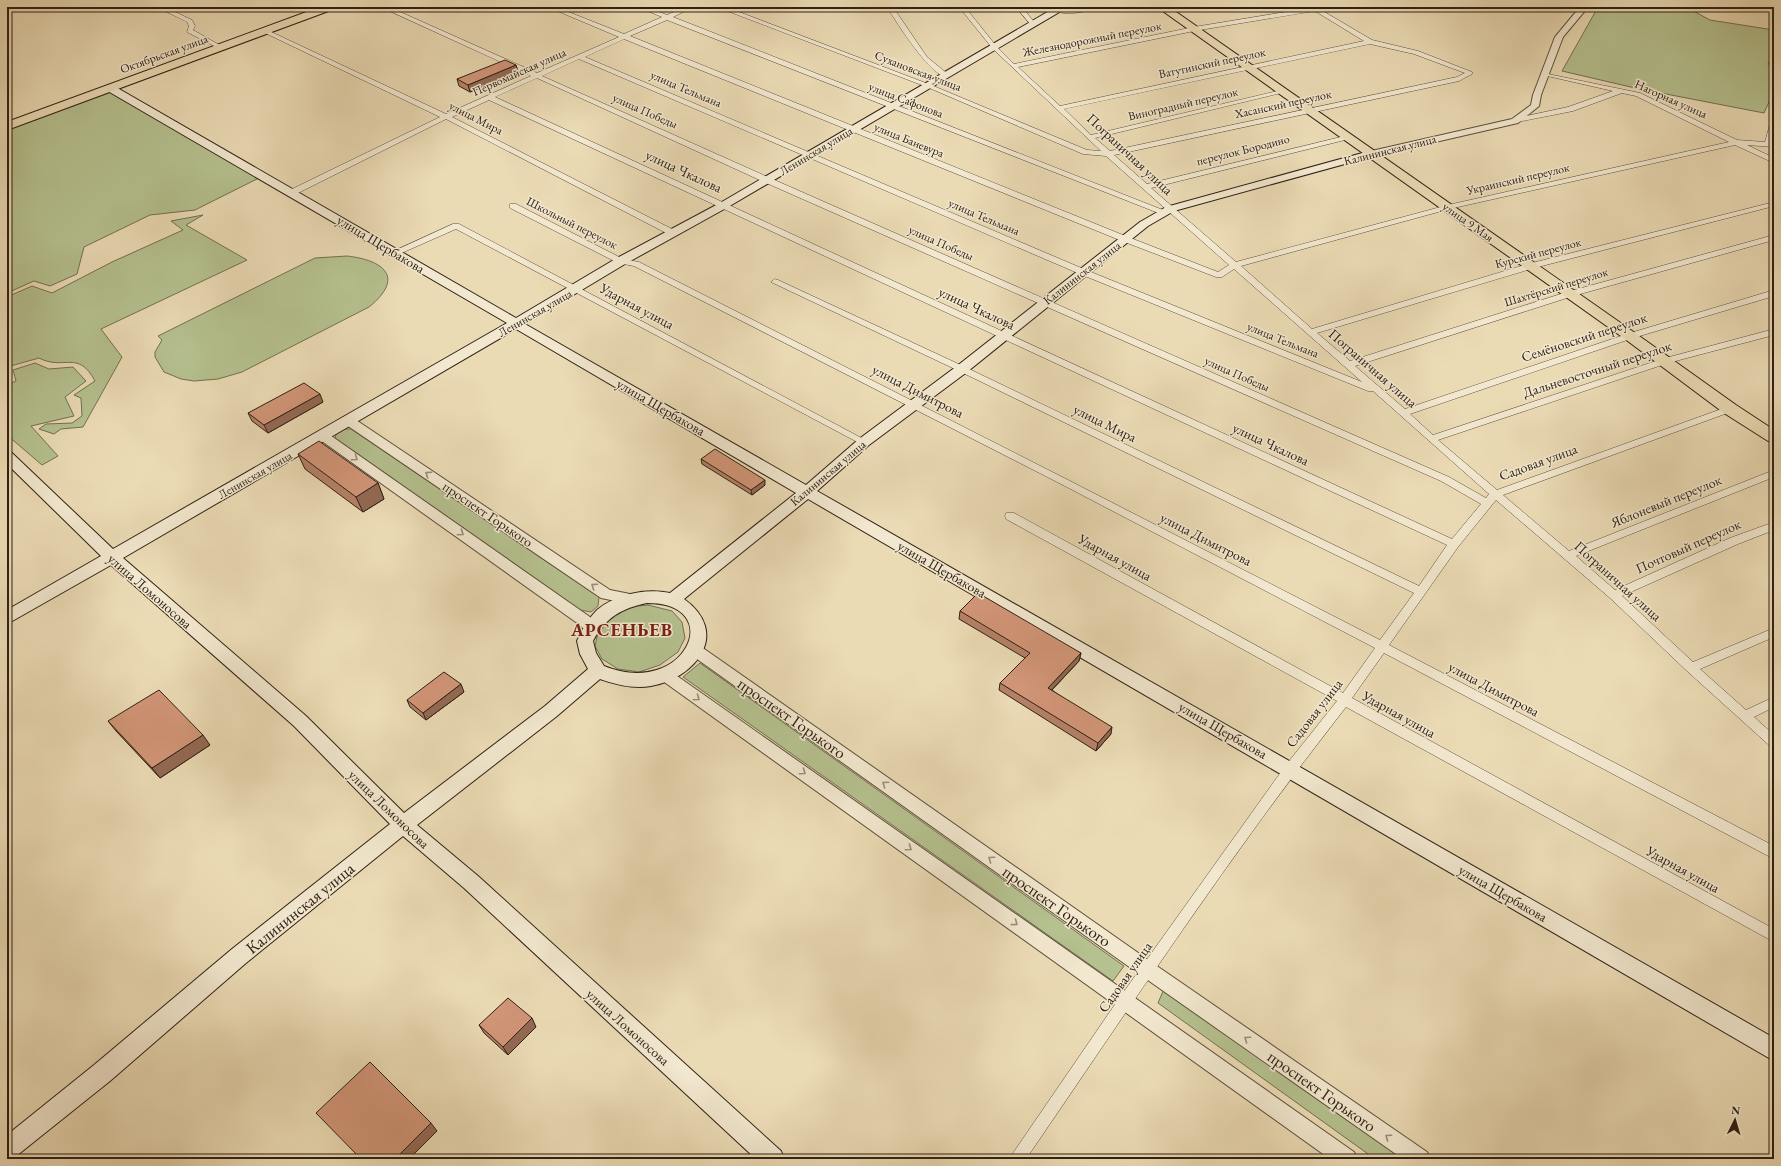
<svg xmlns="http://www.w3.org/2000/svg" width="1781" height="1166" viewBox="0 0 1781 1166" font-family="'EB Garamond',serif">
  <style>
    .green { fill: #b5c18f; stroke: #727052 }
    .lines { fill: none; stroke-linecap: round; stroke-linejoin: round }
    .minor-casing { stroke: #5d4f3d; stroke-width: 1 }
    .tertiary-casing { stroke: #5d4f3d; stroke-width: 2 }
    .secondary-casing { stroke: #2e2015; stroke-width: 2 }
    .primary-casing { stroke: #2e2015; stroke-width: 2 }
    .minor { fill: #f2e8cf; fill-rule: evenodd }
    .tertiary { fill: #f2e8cf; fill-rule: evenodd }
    .secondary { fill: #f2e8cf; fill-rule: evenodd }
    .primary { fill: #ebdbb5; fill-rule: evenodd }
    .wall { fill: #b58167; stroke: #2e2015 }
    .shaded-wall { fill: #936954; stroke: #2e2015 }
    .building { fill: #d29678; stroke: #2e2015 }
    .oneway { stroke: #9a8e7b }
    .labels { text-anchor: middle; stroke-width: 3; stroke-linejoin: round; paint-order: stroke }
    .far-street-label { font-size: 12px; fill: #2e2015; stroke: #f2e8cf }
    .street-label { font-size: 14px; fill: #2e2015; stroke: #f2e8cf }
    .near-street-label { font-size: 17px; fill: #2e2015; stroke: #f2e8cf }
    .district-label { font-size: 18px; font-weight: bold; letter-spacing: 1px; fill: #7a1f14; stroke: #f2e8cf }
  </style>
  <rect width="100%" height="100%" fill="#ebdbb5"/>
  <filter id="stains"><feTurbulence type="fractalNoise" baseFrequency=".005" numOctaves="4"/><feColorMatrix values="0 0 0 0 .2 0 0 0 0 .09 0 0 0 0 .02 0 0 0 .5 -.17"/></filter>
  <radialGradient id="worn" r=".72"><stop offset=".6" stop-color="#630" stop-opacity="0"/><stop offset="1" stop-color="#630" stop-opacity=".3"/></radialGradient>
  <!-- green -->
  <path class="green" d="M1598,7H1686L1710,20L1774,30V54L1768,64L1774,66V91L1764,113L1635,88L1562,71Z
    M114,90L261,177L195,210L150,215L84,247L77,274L50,286L34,281L7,293V130Z
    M203,215L186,225L247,260L101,329L122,357L83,427L61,429L54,434L39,429L46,424L72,423L82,416L81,398L74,395L95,381C78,349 64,371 39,358L7,367V297L32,286L52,293L112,262L183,230L171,221Z
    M347,256C383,260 406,277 369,307L242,372L218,379L194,381L181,379L164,372L155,357V352L162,340L158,336L315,258Z
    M35,363L49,369L73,367L86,381L65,397L74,416L31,426L58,456L42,465L7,435V379L9,384L16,381L13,370Z
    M342,429H351L599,597L598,606L591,612L580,610L335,438L337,432Z
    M648,605L672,611L682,622L685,638L678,652L660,665L639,672L618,669L602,659L595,646L598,632L607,618L627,607Z
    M700,663L1124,966L1113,981L683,677Z
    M1164,989L1409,1159H1375L1158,1003Z"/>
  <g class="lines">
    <defs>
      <path id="minor" d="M7,7H12L7,10Z
        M157,7H165L192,20L195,26L193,30L223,47L218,48L187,32L189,26L187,22Z
        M381,7H389L537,73L619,37L548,7H556L624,34L662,17L638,7H647L667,15L685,7H693L673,17L1168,212L1161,214L667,20L630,36L1128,237L1218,272L1229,265L1106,156L1083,154L927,87L717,7H726L931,85L1087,150L1101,151L993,49L959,7H965L997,47L1014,64L1194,27L1316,7L1372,40L1418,51L1472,72V74L1459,81L1114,155L1147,184L1349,135V139L1151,188L1236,262L1448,205L1729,142L1636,96L1622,93L1573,111L1512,123V119L1568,107L1613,91L1543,75V73L1640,93L1737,140L1765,142L1770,124L1774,122V136L1772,143H1774V147L1747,145L1774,158V163L1735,145L1449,209L1241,266L1312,329L1528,264L1774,202V206L1534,268L1317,333L1350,361L1567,292L1774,235V240L1573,296L1355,366L1405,409L1627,334L1774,290V296L1633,338L1410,414L1433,435L1662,359L1774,329V335L1668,363L1438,440L1497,490L1727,407H1733L1735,409L1733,411L1503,495L1569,551L1774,470V477L1576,556L1615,590L1730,538L1774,522V530L1738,544L1622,596L1693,662L1774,628V637L1700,669L1746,710L1774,697V707L1754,717L1774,735V747L1770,746L1687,671L1610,598L1496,500L1458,547L1389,645L1774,846V859L1384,653L1352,698L1774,929V942L1346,707C1232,852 1130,1007 1026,1159H1009L1120,997L1286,765L1337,701L1006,519L1005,516L1006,513H1014L1343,693L1375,648L1061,484L634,266L618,263L510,208V204H516L623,259L639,262L1068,480L1380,640L1414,593L959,371L771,282L775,279L778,280L965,367L1419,586L1447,545L489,100L452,117L676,231V235H670L446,119L296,194H290V190L440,117L263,32V30H267L446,114L531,76ZM1315,11L1364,41L1060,106L1018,67L1194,31ZM624,39L1122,241L1216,277H1222L1234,269L1362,382L1086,270L585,57ZM1370,44L1414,54L1465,73L1457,77L1110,151L1095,138L1285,92L1282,90L1091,135L1064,109ZM579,59L1080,274L1368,391H1373L1489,494L1486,498L1449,477L770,178L542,76ZM537,78L764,182L1441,481L1481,504L1452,539L495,97Z
        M805,7H812L806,11L803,9Z
        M887,7H893L927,57L949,75V77C932,80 896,21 887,7Z
        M1016,7H1022L1035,23V25H1031Z
        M1083,7H1094C1086,13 1063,16 1054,10C1060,6 1075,9 1083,7Z
        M453,224H459L869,442L864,445L861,444L456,229L397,255H391L390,253Z"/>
      <path id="tertiary" d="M1580,7H1588L1563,37L1541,95L1539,106L1518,123L1370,157L1367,156V152L1512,119L1531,105L1533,95L1555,37Z
        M349,417L353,418L610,590L635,595L637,599L635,603L630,604L601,598L345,424L343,421Z
        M323,432L327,433L590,617L599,628L597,632C589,634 586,631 580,625L319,439L317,436L319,433Z
        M695,644L700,646L1154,964L1427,1152L1430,1159H1403L1142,976L690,654L688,650L690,646Z
        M665,669L670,671L1354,1152L1357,1159H1330L660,679L658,675L660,671Z"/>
      <path id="secondary" d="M1056,7H1068L728,207L625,264L525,324L806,485L859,439L957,366L1140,222L1166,207L1366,152H1374L1375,154L1374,156L1174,211L1148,226L967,372L869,445L817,491L1774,1038V1061L808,499L684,599C731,633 696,678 651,686C634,689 617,685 600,679L557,716L417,825L478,876L781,1151L784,1159H756L464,888L403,836L246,963L110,1081L15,1157L7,1159V1135L94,1065L232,949L390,824L294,726L111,565L7,624V610L101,556L7,464V451L12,453L113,549L507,323L106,90L105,88L106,86H114L516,318L617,258L720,203ZM516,329L796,493L670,593C646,588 616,594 597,610C588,619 582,630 577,641L580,654L588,669L545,706L404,813L306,716L123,558ZM647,603C728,603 685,699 604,666L596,653L593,641C605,618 622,608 647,603Z"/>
      <path id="primary" d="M320,7H335L334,9L7,130V122Z
        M1157,7H1169L1635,333L1736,405L1774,430V442L1768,441L1724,413L1625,339Z"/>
    </defs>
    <!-- minor casing -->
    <use href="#minor" class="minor-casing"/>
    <!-- tertiary casing -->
    <use href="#tertiary" class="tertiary-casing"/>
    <!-- secondary casing -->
    <use href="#secondary" class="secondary-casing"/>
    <!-- primary casing -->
    <use href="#primary" class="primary-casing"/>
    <!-- minor -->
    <use href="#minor" class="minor"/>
    <!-- tertiary -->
    <use href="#tertiary" class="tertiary"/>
    <!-- secondary -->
    <use href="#secondary" class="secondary"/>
    <!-- primary -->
    <use href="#primary" class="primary"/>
  </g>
  <!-- wall -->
  <path class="wall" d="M516,65L518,72L470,92L459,86L457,79Z
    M323,402L268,433L252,421L248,413Z
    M298,454L378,483L384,499L363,512L305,469Z
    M701,459L765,485L752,495L702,464Z
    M960,611L1081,653L1079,661L1052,690L1111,734L1096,751L999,690L1000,683L1025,658L959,619Z
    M464,692L426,720L410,707L407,700Z
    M108,721L210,745L160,778L116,731Z
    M479,1025L536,1027L508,1055L484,1033Z"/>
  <!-- shaded-wall -->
  <path class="shaded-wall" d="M516,65L518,72L470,92L468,85Z
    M320,394L323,402L268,433L264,425Z
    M765,480V485L752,495L751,490Z
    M378,483L384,499L363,512L356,497Z
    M1081,653L1079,661L1047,695L1048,688Z
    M461,684L464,692L426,720L423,713Z
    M1112,727L1111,734L1096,751L1098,743Z
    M203,735L210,745L160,778L152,768Z
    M532,1018L536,1027L508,1055L503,1047Z
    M431,1123L437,1131L409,1159H395Z"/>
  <!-- building -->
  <path class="building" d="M505,60L516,65L468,85L457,79Z
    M304,383L320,394L264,425L248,413Z
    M319,441L378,483L356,497L298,454Z
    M715,449L765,480L751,490L701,459Z
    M978,593L1081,653L1048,688L1112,727L1098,743L1000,683L1030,653L960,611Z
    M444,672L461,684L423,713L407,700Z
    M159,690L203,735L152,768L108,721Z
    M508,998L532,1018L503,1047L479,1025Z
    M370,1062L431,1123L395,1159H361L316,1113Z"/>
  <!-- one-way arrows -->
  <defs><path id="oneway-chevron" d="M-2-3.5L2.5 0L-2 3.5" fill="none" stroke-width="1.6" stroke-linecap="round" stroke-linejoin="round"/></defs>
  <g class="oneway">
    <use href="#oneway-chevron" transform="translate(355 458) rotate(35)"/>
    <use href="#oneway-chevron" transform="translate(428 474) rotate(-146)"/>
    <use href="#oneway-chevron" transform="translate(461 533) rotate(35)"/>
    <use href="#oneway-chevron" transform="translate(594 586) rotate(-146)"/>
    <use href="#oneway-chevron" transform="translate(697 698) rotate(35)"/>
    <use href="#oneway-chevron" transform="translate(803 772) rotate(35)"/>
    <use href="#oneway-chevron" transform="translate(885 784) rotate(-145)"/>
    <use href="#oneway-chevron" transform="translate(909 848) rotate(35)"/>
    <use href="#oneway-chevron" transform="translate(991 859) rotate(-145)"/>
    <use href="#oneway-chevron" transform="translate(1015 923) rotate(36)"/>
    <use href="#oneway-chevron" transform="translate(1247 1039) rotate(-145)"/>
    <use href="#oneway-chevron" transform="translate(1388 1137) rotate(-145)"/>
  </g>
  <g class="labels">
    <!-- far-street labels -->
    <g class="far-street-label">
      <text transform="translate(1092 39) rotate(-11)" y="4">Железнодорожный переулок</text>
      <text transform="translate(164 54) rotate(-20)" y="4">Октябрьская улица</text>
      <text transform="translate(1212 63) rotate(-12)" y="4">Ватутинский переулок</text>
      <text transform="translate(918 71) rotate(21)" y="4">Сухановская улица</text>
      <text transform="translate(519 72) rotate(-24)" y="4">Первомайская улица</text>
      <text transform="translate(686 89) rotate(23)" y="4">улица Тельмана</text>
      <text transform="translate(1671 99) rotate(24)" y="4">Нагорная улица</text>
      <text transform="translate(906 100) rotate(21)" y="4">улица Сафонова</text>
      <text transform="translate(1183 104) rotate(-13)" y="4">Виноградный переулок</text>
      <text transform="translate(1283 104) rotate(-12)" y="4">Хасанский переулок</text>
      <text transform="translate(645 111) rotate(24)" y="4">улица Победы</text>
      <text transform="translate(476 118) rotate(27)" y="4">улица Мира</text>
      <text transform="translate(909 140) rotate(22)" y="4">улица Баневура</text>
      <text transform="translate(1243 150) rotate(-14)" y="4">переулок Бородино</text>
      <text transform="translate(1390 150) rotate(-14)" y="4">Калининская улица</text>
      <text transform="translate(816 151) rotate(-31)" y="4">Ленинская улица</text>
      <text transform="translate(1518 179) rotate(-13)" y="4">Украинский переулок</text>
      <text transform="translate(984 217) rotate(23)" y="4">улица Тельмана</text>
      <text transform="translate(1468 222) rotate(35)" y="4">улица 9 Мая</text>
      <text transform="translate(572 223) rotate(27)" y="4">Школьный переулок</text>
      <text transform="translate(941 243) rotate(24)" y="4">улица Победы</text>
      <text transform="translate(1538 253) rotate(-15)" y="4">Курский переулок</text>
      <text transform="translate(1082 273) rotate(-38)" y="4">Калининская улица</text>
      <text transform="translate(1556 287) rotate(-17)" y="4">Шахтёрский переулок</text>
      <text transform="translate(535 313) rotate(-30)" y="4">Ленинская улица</text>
      <text transform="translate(1283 340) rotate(22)" y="4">улица Тельмана</text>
      <text transform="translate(1237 374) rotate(24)" y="4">улица Победы</text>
      <text transform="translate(828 473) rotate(-40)" y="4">Калининская улица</text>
      <text transform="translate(255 475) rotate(-30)" y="4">Ленинская улица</text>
    </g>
    <!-- street labels -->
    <g class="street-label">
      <text transform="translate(1130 154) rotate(43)" y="5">Пограничная улица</text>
      <text transform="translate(684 171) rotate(25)" y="5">улица Чкалова</text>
      <text transform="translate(381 244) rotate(31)" y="5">улица Щербакова</text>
      <text transform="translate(637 306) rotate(28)" y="5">Ударная улица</text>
      <text transform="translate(977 308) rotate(25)" y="5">улица Чкалова</text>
      <text transform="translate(1584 337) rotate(-18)" y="5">Семёновский переулок</text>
      <text transform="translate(1373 368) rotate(41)" y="5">Пограничная улица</text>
      <text transform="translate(1597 369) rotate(-18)" y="5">Дальневосточный переулок</text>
      <text transform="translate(918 391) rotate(27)" y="5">улица Димитрова</text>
      <text transform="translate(661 407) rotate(30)" y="5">улица Щербакова</text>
      <text transform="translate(1105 423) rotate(26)" y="5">улица Мира</text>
      <text transform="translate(1271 444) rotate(25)" y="5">улица Чкалова</text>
      <text transform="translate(1538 462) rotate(-20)" y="5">Садовая улица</text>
      <text transform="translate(1666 501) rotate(-22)" y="5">Яблоневый переулок</text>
      <text transform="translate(488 514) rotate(34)" y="5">проспект Горького</text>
      <text transform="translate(1206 539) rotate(27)" y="5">улица Димитрова</text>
      <text transform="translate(1688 546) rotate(-24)" y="5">Почтовый переулок</text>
      <text transform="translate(1115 557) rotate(29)" y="5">Ударная улица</text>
      <text transform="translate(942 569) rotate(30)" y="5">улица Щербакова</text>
      <text transform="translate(1618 581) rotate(42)" y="5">Пограничная улица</text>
      <text transform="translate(150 591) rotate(41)" y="5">улица Ломоносова</text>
      <text transform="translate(1494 689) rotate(28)" y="5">улица Димитрова</text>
      <text transform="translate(1314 713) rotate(-52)" y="5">Садовая улица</text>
      <text transform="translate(1399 714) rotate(29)" y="5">Ударная улица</text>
      <text transform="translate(1223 730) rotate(30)" y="5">улица Щербакова</text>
      <text transform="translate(389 809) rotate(44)" y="5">улица Ломоносова</text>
      <text transform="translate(1683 869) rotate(29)" y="5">Ударная улица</text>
      <text transform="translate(1503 893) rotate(30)" y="5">улица Щербакова</text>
      <text transform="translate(1125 977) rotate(-55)" y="5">Садовая улица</text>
      <text transform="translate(628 1027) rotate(42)" y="5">улица Ломоносова</text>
    </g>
    <!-- near-street labels -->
    <g class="near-street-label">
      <text transform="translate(792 718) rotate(35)" y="6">проспект Горького</text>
      <text transform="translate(1057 906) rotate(35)" y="6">проспект Горького</text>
      <text transform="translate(300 908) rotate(-39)" y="6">Калининская улица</text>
      <text transform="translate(1322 1091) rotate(35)" y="6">проспект Горького</text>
    </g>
    <!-- district labels -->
    <g class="district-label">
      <text x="622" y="636">АРСЕНЬЕВ</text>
    </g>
  </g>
  <!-- margin -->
  <rect width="1781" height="1166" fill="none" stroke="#ebdbb5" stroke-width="24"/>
  <rect x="8" y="8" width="1765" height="1150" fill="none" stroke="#2e2015" stroke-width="2"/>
  <rect x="12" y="12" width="1757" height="1142" fill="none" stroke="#2e2015"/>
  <!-- north arrow -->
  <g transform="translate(1735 1120) rotate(5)" stroke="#f2e8cf" stroke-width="3" paint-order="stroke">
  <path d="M0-3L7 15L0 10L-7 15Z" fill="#2e2015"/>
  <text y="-6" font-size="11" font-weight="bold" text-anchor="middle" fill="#2e2015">N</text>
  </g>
  <rect width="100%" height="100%" filter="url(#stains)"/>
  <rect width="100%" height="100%" fill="url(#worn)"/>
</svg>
